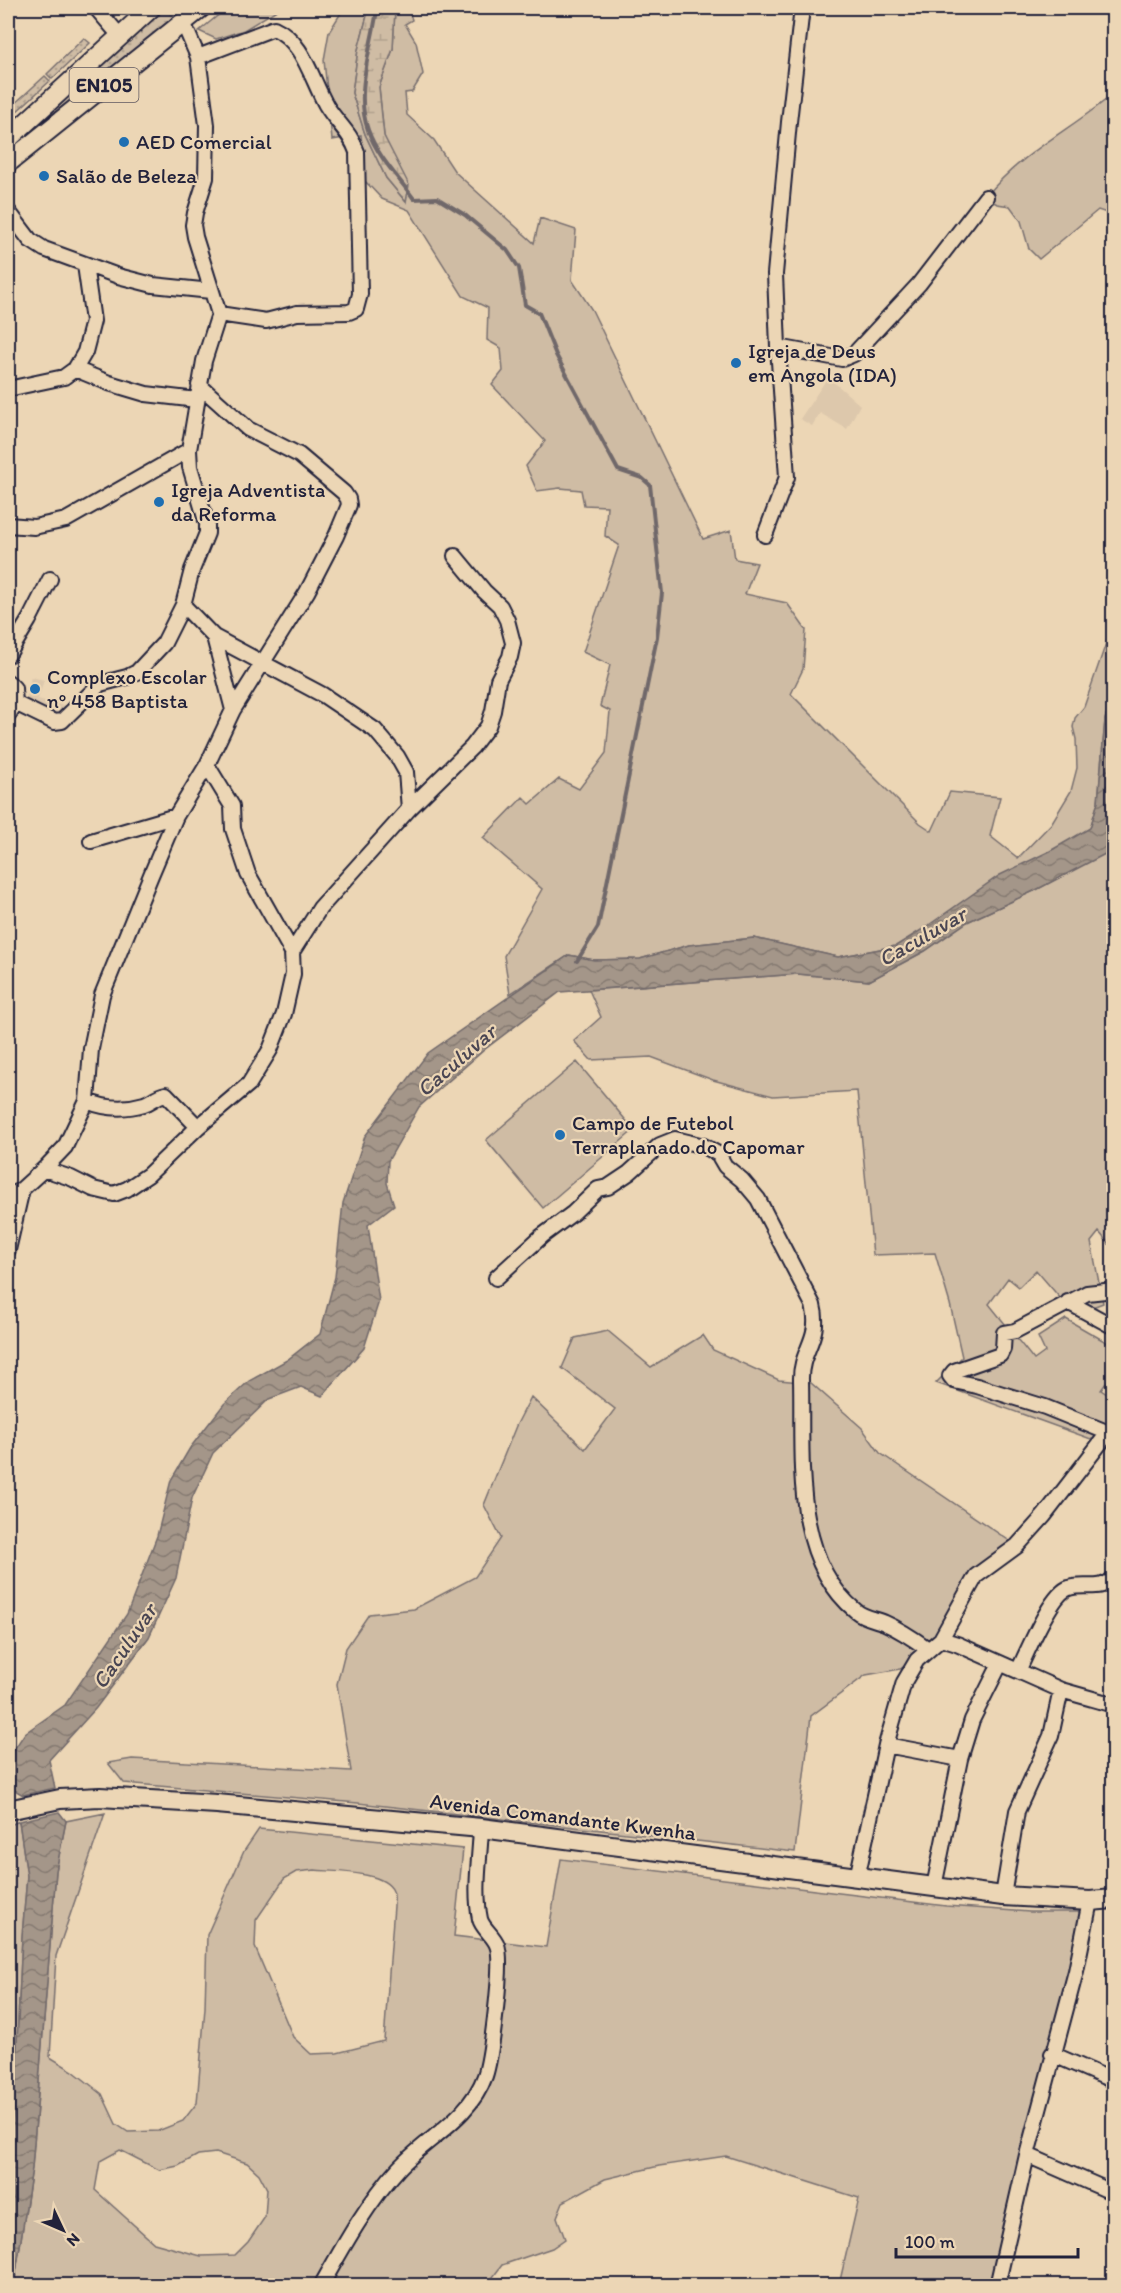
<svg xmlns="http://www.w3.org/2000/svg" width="1121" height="2293" viewBox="0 0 1121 2293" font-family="Itim,sans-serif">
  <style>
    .built { fill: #ddc8ac }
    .green { fill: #cfbca4; stroke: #786f70; stroke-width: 1.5; fill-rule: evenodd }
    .wetland { fill: url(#wetland-marsh); stroke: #786f70; stroke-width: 1.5 }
    .garden { fill: url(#garden-dots); stroke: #786f70; stroke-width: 1.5 }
    .water { fill: url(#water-waves); stroke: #70686a; stroke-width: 1.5 }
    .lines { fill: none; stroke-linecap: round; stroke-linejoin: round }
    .stream { stroke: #70686a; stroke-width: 4 }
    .minor-casing { stroke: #22223b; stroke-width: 18 }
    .major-casing { stroke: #22223b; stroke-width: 22 }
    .minor { stroke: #ecd6b5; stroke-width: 14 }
    .major { stroke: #ecd6b5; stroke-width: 18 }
    .poi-dot { fill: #1f6fb2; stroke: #ecd6b5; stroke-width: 2 }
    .labels { text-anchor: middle; stroke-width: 4.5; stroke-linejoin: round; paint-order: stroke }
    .shield { fill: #ecd6b5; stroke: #5f5860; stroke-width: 1.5 }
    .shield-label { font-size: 20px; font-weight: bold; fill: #22223b }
    .poi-label { font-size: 21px; fill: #22223b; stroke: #ecd6b5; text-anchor: start }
    .street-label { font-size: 21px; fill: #22223b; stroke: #ecd6b5 }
    .water-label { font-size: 22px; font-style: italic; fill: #494552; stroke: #ecd6b5 }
  </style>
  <defs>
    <pattern id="wetland-marsh" width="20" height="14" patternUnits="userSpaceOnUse" patternTransform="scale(1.5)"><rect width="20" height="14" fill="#cfbca4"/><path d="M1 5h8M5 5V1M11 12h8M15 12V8" fill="none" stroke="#b1a18e"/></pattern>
    <pattern id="garden-dots" width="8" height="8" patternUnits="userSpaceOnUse" patternTransform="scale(1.5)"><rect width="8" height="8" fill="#cfbca4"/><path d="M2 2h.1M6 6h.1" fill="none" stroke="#b1a18e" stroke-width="1.8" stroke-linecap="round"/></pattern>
    <pattern id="water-waves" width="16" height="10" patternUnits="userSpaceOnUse" patternTransform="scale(1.5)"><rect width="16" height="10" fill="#a49689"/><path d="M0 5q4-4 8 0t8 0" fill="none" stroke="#857a71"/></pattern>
  </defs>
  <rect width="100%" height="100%" fill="#ecd6b5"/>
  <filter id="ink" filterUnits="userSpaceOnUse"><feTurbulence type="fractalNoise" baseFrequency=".0167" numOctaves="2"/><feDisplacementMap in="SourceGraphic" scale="12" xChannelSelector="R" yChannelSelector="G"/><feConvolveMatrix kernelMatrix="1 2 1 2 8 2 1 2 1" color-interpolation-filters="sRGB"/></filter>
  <g filter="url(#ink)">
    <!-- built -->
    <path class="built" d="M828,377L860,405L847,429L820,413L812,426L800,419Z
      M31,677L44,680L38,699L68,707L67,716L25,705Z"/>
    <!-- green -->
    <path class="green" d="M227,8H280L244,30L216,39L199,31Z
      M344,8H369L358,50L352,93L365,134L386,178L406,202L384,136L379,87L393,49L395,8H408L412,20L405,24L416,42L423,74L412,92L405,93L407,115L434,140L455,172L534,243L540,218L576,230L572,280L592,310L703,539L731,530L735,559L757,563L745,594L787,603L806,630L803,669L791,694L920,823L932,831L950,792L1000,797L990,836L1018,858L1051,824L1071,791L1077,768L1076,739L1073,727L1075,718L1084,707L1113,623V689L1105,720L1098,802L1090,829L896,946L838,957L754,938L689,945L640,959L594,960L569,955L510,994L504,956L542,889L483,838L523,797L530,804L559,779L579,789L606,753L610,711L600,706L610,665L583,652L619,545L605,536L607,506L584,505L581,490L560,488L537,491L526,466L545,441L492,385L503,371L501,348L487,340L488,308L463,296L409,210L382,199L365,181L361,135L332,140L324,60L329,32Z
      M1113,94V218V215L1098,210L1039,259L1029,249L1021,221L1010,206L997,204L986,197C1020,153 1072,129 1113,94Z
      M1113,848V1249L1099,1232L1091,1242L1103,1303L1074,1314L1036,1270L1019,1287L1008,1278L989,1304L1034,1360L1045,1352L1038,1337L1066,1319L1113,1346V1373L1101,1390L1113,1398V1447L936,1383L962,1357L950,1304L935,1253L873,1255L857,1091L773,1096L713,1080L651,1057L591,1060L574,1041L601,1017L589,990L798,974L869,981L925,951L967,922L1036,890Z
      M577,1062L634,1130L543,1208L486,1140Z
      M608,1331L651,1367L703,1335L713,1350L779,1380L811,1383L862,1428L880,1453L1017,1546L988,1565L941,1639L917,1660L900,1669L866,1675L811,1716L795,1852L358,1803L124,1783L108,1763L132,1759L351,1771L337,1684L346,1648L369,1614L414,1609L475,1577L501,1538L484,1505L516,1426L531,1397L585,1449L615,1409L562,1368L575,1338Z
      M105,1813L56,1956L50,2057L73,2071L102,2094L116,2124L128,2132L158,2131L183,2121L197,2103L205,2008L207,1935L244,1851L259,1829L463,1849L454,1936L546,1947L561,1859L946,1906L1030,1912H1082L1071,1970L1020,2154L991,2285H839L859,2198L726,2156L659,2166L605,2179L563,2202L557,2217L565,2239L552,2248L502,2265L487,2285L14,2286L32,2168L56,1871L66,1821ZM315,1870C335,1872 385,1871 393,1891C395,1895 394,1902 394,1906L384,2041L337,2053L311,2054L293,2037L255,1947L256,1920L284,1879L296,1872ZM120,2150L159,2170L178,2166L198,2155L216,2153L247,2163L259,2174L267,2189L265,2217L248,2242L235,2255L201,2256L154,2243L95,2190L100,2161Z
      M19,1821L27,1876L22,1937L14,2106L8,2160V1826Z"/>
    <!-- wetland -->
    <path class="wetland" d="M369,8H395L393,49L379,87L384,136L409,185L406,202L386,178L365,134L352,93L358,50Z"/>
    <!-- garden -->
    <path class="garden" d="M160,8H186L8,152L80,86Z
      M84,38L90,43L52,79L47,74Z
      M45,76L50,81L16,112L12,106Z"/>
    <!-- water -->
    <path class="water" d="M1113,689V848L1105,854L1036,890L967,922L925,951L869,981L798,974L560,992L484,1050L419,1107L388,1161L387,1183L394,1205L368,1225L379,1301L364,1348L322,1396L301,1387L269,1399L213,1453L192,1498L176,1578L149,1637L96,1708L49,1760L55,1788L23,1795L13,1789L9,1757L25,1733L65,1705L127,1614L157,1536L171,1480L190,1448L224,1404L249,1381L287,1360L320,1334L335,1277L343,1203L365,1136L428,1053L569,955L594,960L640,959L689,945L754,938L838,957L896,946L926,927L1000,875L1050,851L1090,828L1098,802L1105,720Z
      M59,1812L66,1821L56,1871L32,2168L14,2285H8V2160L14,2106L22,1937L27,1876L19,1821Z"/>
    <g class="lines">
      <!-- stream -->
      <path class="stream" d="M380,8L376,16C370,52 355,95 368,130C377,156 398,177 414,199L437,198L465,215L507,250L519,268L525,305L539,313L556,355L618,470L642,478L650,485L662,593L657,637L598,927L577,961"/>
      <defs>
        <path id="minor" d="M96,8L120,36
          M183,22L198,57L207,125L206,178L195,213L193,225L195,237L219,314L204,361L189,450L190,467L207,524V533L192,570L183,605L214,637L323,695L375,730L397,756L406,772L409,809
          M198,57L274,28C303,41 311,78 326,105C336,122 351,133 357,152L360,294L356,309L349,312L297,313L266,321L219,314
          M8,211L30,240L44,249L118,276L153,285L211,291
          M778,347L842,359L854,354L919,284L986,197
          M75,369L109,383L146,394L197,400
          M8,389L64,377L75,369L85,352L93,321L85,265
          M8,525L34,527L66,520L189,450
          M765,535L787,477L778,347L775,274L789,122L802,8
          M214,637L233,710
          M8,655L29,620L50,579
          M8,682L14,688L15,705
          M8,716L12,708L19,705L54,722L62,721L100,684L127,677L137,672L164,643L183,605
          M91,841L176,816
          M292,952L320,908L409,809L472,747L488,726L493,711L498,680L510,657L513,643L507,620L500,606L484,591L455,556
          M87,1101C106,1109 124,1110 144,1104C152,1102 155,1096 166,1094L198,1127
          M44,1169L71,1178L93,1189L114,1194L127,1189L148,1175L198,1127L249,1084L270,1050L284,1014L293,974L292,952L248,874L233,829L232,806L207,765
          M8,1197L22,1189L44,1169L65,1147L87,1101L91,1049L102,995L151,875L176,816L207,765L233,710L307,592L336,536L349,505L348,499L344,493L299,455L248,429L199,385
          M8,1250L22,1189
          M496,1278L542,1236L573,1213L598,1189L608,1187L629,1173L660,1145L675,1139L704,1146L718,1154L725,1166L742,1180L758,1199L813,1305C822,1339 800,1350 801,1380C803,1454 791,1558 856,1611C864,1618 876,1619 885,1623C901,1630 914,1639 928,1649
          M1114,1290L1087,1293L1015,1331L1004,1333L1003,1349L1000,1355L954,1371L950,1376L954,1381L977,1386L1045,1407L1114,1435
          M1068,1302L1114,1327
          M941,1639L957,1644L1061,1690L1114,1705
          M1018,1671C1027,1653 1051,1593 1069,1588C1085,1583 1100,1592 1114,1578
          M886,1745L960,1759
          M857,1878L886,1745L904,1682L917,1660L941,1639L976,1576L1017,1546L1044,1516L1108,1433
          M934,1887L960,1759L972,1720L1000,1664
          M1003,1896L1017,1811L1051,1736L1061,1690
          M1052,2054L1114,2081
          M1027,2155L1114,2193
          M321,2286C344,2245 367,2203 399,2168C428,2137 470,2118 485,2076C491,2058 504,1961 497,1945C494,1936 482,1928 480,1919C474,1890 480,1857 481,1828
          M997,2286L1027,2155L1076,1971L1090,1901"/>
        <path id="major" d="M8,139L151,8
          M8,163L201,8
          M8,1810L60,1799L100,1797L217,1804L481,1828L1003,1896L1090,1901L1114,1899"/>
      </defs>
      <!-- minor casing -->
      <use href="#minor" class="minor-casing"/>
      <!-- major casing -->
      <use href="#major" class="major-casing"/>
      <!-- minor -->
      <use href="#minor" class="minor"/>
      <!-- major -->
      <use href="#major" class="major"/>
    </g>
  </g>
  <!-- markers -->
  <g class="poi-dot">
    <circle cx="124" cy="142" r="6"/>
    <circle cx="44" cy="176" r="6"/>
    <circle cx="736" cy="363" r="6"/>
    <circle cx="159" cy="502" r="6"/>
    <circle cx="35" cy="689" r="6"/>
    <circle cx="560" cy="1135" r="6"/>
  </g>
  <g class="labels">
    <!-- shield labels -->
    <rect class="shield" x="69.5" y="68" width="69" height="34" rx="4.5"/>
    <g class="shield-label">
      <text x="104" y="92">EN105</text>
    </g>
    <!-- poi labels -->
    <g class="poi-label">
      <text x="136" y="149">AED Comercial</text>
      <text x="56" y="183">Salão de Beleza</text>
      <text x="748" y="358">Igreja de Deus<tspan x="748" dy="24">em Angola (IDA)</tspan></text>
      <text x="171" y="497">Igreja Adventista<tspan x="171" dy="24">da Reforma</tspan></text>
      <text x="47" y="684">Complexo Escolar<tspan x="47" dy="24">nº 458 Baptista</tspan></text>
      <text x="572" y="1130">Campo de Futebol<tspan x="572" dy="24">Terraplanado do Capomar</tspan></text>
    </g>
    <!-- street labels -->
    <g class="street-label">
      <text transform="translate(563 1817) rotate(7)" y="7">Avenida Comandante Kwenha</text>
    </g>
    <!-- water labels -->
    <g class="water-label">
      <text transform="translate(922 936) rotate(-30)" y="8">Caculuvar</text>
      <text transform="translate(456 1060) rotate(-41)" y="8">Caculuvar</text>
      <text transform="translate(124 1646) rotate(-56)" y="8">Caculuvar</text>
    </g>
  </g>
  <!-- margin -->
  <rect width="1121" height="2293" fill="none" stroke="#ecd6b5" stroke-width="30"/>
  <rect x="15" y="15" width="1091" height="2263" fill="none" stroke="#22223b" stroke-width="2" filter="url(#ink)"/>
  <!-- north arrow -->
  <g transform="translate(63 2230) rotate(134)" stroke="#ecd6b5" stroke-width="4.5" paint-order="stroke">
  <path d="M0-4.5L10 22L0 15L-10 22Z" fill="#22223b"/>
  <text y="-9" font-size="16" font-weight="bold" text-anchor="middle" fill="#22223b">N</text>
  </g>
  <!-- scale -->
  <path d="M896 2248v9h182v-9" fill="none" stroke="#22223b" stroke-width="3"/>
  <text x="905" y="2248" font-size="18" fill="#22223b" stroke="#ecd6b5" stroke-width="4.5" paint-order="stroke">100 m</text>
</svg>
